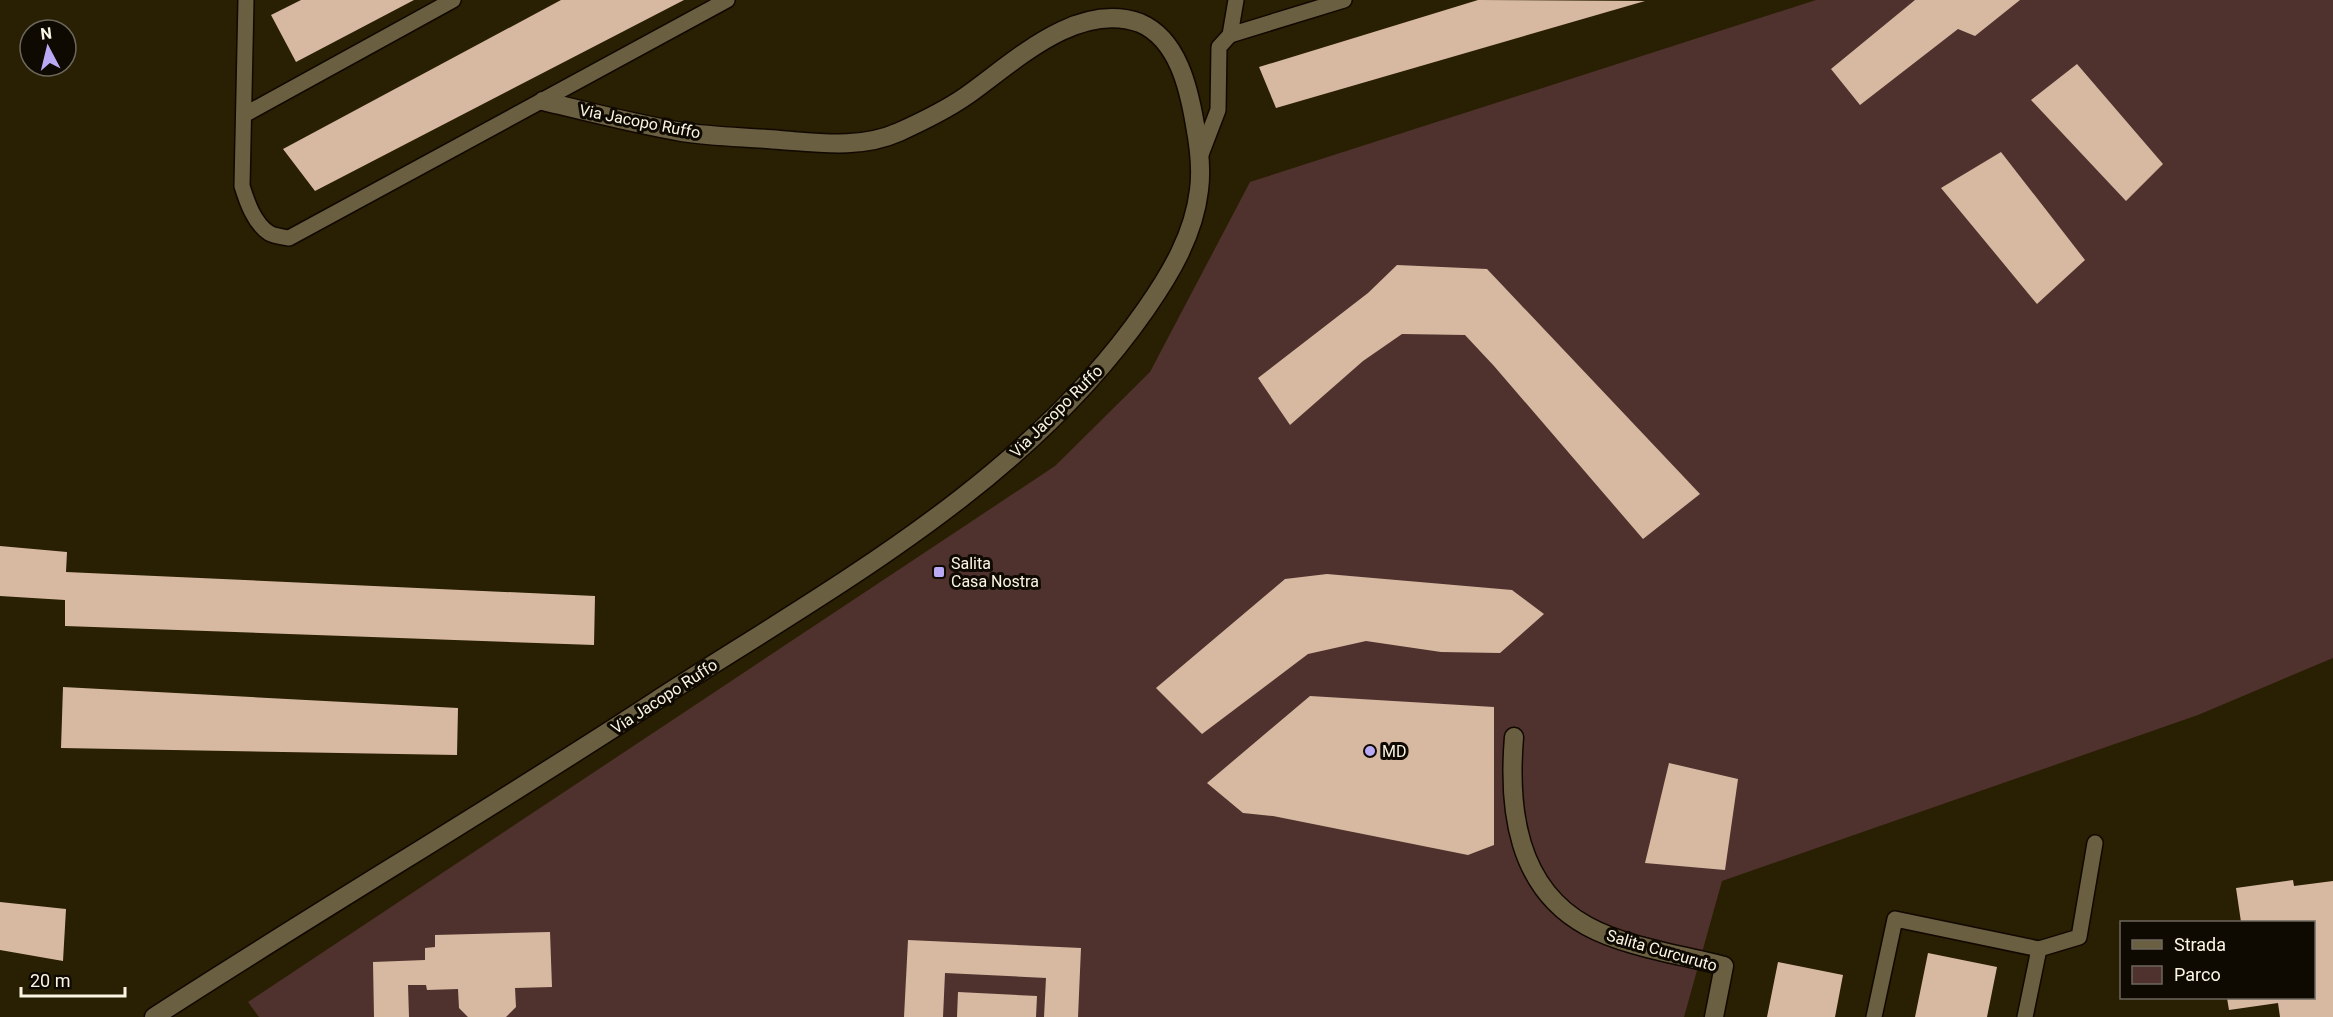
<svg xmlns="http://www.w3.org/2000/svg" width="2333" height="1017" viewBox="0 0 2333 1017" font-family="Roboto,sans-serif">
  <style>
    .green { fill: #4f322e }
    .building { fill: #d7b9a2 }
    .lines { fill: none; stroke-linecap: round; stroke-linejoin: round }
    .lane-casing { stroke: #110800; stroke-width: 18 }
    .street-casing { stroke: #110800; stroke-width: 21 }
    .lane { stroke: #6a5f41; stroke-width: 15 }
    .street { stroke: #6a5f41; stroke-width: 18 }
    .poi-dot { fill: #baaaf6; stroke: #0e0901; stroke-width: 2 }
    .labels { text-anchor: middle; stroke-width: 6; stroke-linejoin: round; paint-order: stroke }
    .street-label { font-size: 16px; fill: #fbf5e4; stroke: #0e0901 }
    .poi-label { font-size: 16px; fill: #fbf5e4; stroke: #0e0901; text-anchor: start }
  </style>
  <rect width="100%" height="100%" fill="#291f02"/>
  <!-- green -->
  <path class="green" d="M1816,0H2333V658L2198,715L1722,881L1684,1017H259L248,1002L1055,466L1150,372L1250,182Z"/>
  <!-- building -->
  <path class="building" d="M301,0H414L296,62L271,15Z
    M561,0H684L315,191L283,149Z
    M1478,0L1645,1L1276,108L1259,67Z
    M1915,0H2020L1975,36L1958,29L1860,105L1831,69Z
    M2077,64L2163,164L2126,201L2031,100Z
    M2001,152L2085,260L2037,304L1941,188Z
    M1397,265L1487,269L1700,494L1643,539L1494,366L1465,335L1402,334L1363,361L1290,425L1258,378L1368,293Z
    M0,546L67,552L66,572L595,596L594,645L65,626V600L0,596Z
    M1327,574L1512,590L1544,614L1500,653L1441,652L1366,641L1308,654L1202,734L1156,688L1285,579Z
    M63,687L458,708L457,755L61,748Z
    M1310,696L1494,707V845L1468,855L1273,816L1243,813L1207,783Z
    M1669,763L1738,779L1725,870L1645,863Z
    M2293,880L2294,886L2333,881V1017H2280L2278,1003L2229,1010L2227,998H2314V922H2241L2236,888Z
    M0,902L66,909L63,961L0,950Z
    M550,932L552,987L515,988L516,1007L506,1017H468L459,1008L458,989L427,990L426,985H408L409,1017H374L373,962L425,960V948L435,947V935Z
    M908,940L1081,948L1078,1017H1044L1046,978L945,973L943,1017H904Z
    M1928,953L1997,967L1987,1017H1915Z
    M1778,962L1843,975L1835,1017H1767Z
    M958,992L1037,996L1036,1017H957Z"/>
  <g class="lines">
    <defs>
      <path id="lane" d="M246,0L242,186C247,202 254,223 269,233C274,236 283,237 289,238L727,0
        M1230,35L1236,0
        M244,115L453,0
        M1200,157L1218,110L1219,47L1230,35L1344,0
        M2039,949L2079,937L2095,843
        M1874,1017L1895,919L2039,949L2025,1017"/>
      <path id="street" d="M1514,737C1508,809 1517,888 1587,926C1625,947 1683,955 1724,966L1714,1017
        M154,1017C319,910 489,810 654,702C830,588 1024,485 1146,309C1171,273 1194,234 1199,190C1202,168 1199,146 1195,125C1189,89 1178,39 1140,23C1077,0 1013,63 966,96C946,110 921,122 899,132C861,149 820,143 780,140C748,137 714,137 682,132C635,124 589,112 543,101"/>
    </defs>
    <!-- lane casing -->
    <use href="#lane" class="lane-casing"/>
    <!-- street casing -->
    <use href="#street" class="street-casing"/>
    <!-- lane -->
    <use href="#lane" class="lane"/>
    <!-- street -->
    <use href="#street" class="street"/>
  </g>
  <!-- markers -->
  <g class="poi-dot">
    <rect x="933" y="566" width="12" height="12" rx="3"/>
    <circle cx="1370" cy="751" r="6"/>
  </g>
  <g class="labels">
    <!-- street labels -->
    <g class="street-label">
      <text transform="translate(640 121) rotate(11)" y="6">Via Jacopo Ruffo</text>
      <text transform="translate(1056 411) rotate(-45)" y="6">Via Jacopo Ruffo</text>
      <text transform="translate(664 696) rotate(-33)" y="6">Via Jacopo Ruffo</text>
      <text transform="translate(1662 950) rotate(16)" y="6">Salita Curcuruto</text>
    </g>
    <!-- poi labels -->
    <g class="poi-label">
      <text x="951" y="569">Salita<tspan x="951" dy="18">Casa Nostra</tspan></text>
      <text x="1382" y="757">MD</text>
    </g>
  </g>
  <!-- legend -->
  <rect x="2120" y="921" width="195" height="78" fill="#0e0901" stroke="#6d675c" stroke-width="1.5"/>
  <rect x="2132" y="940" width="30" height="9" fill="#6a5f41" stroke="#6d675c" stroke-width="1.5"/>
  <text x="2174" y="951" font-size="18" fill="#fbf5e4">Strada</text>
  <rect x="2132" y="966" width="30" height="18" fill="#4f322e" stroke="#6d675c" stroke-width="1.5"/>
  <text x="2174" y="981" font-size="18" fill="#fbf5e4">Parco</text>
  <!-- north arrow -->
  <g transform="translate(48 48) rotate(353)"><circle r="28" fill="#0e0901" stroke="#6d675c" stroke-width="1.5"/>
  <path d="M0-4.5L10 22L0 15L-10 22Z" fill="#baaaf6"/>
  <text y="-9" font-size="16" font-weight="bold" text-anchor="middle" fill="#fbf5e4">N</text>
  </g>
  <!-- scale -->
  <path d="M21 987v9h104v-9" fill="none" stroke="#fbf5e4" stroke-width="3"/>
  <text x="30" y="987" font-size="18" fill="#fbf5e4" stroke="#0e0901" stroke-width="4.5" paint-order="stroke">20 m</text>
</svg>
